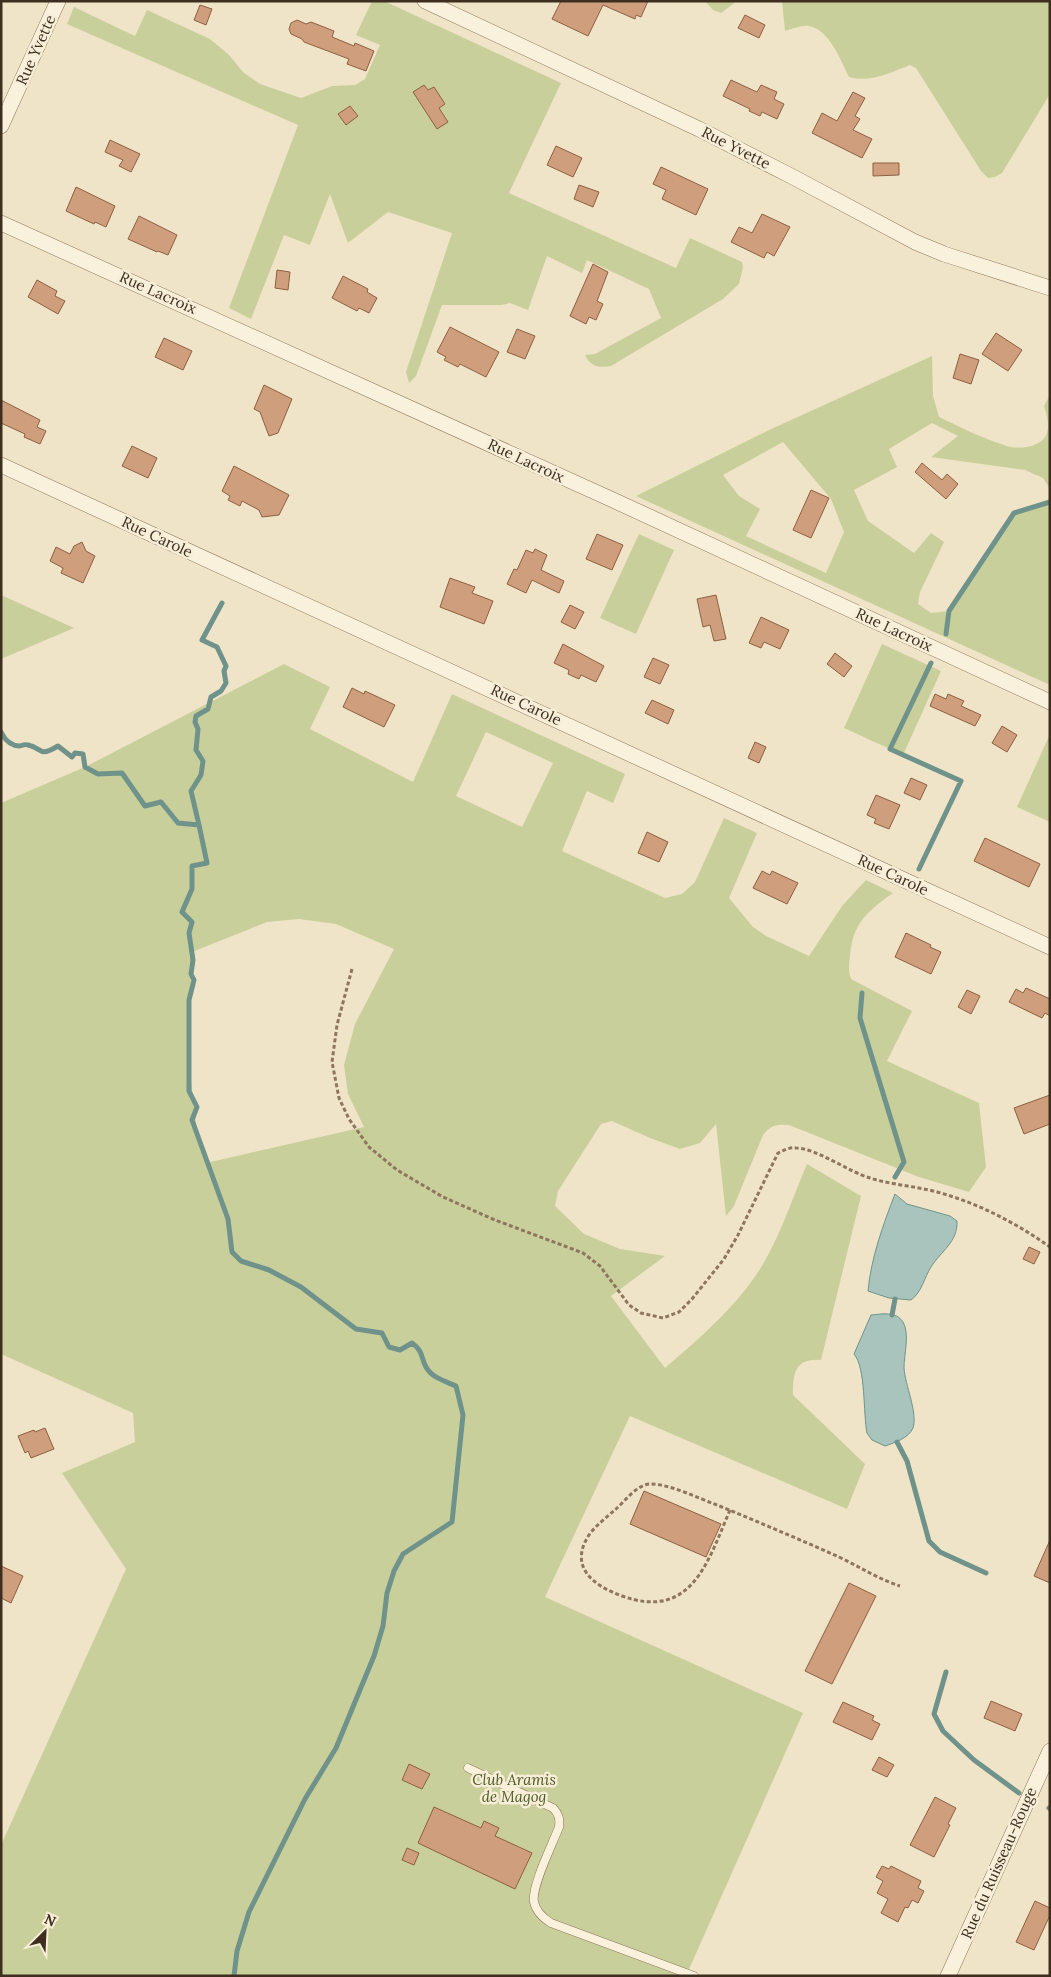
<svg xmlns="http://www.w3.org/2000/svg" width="1051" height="1977" viewBox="0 0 1051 1977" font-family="Lora,serif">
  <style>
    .green { fill: #c9cf9b; fill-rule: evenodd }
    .water { fill: #a9c4bc; stroke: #6f938a }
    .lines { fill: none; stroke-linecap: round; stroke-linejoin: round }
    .stream { stroke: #6f938a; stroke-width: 5 }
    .building { fill: #cf9f7d; stroke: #8d5f41 }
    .lane-casing { stroke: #8d765c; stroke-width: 9 }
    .street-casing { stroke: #8d765c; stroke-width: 16 }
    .path { stroke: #8d765c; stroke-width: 3; stroke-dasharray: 4 2.5; stroke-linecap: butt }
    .lane { stroke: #faf1dc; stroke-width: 8 }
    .street { stroke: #faf1dc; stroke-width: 15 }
    .labels { text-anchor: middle; stroke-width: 5; stroke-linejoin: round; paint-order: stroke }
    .street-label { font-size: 15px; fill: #3d2e20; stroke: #f7eed8 }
    .park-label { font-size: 15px; font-style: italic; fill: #4d5a26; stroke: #f7eed8 }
  </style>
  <rect width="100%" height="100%" fill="#f0e4c8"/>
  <!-- green -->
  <path class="green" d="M372,1H384L561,83L509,193L676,268L690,238L742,262L743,267L739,284L723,299L611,366C599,368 591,367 585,355L595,354L661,318L649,289L587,260L582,273L547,256L528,310L510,303L502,305H442L416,376L409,383L406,372L452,233L388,212L348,243L330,194L310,245L284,235L251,319L229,308L298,125L67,24L74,7L135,36L147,10L210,39L229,55L243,72L260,84L301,98L332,86L355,85L365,79L380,45L356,35Z
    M705,1H737L721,13L713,10Z
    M782,1H1050V94L1002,173L995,177L988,178L981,171L916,68L910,65C889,73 871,83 849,77C841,61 829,29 809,26C802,25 792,29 785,31Z
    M932,356L933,396L939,417C960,427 982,438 1004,445C1011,448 1019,448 1027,447C1051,442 1051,427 1044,406L1050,395V489L1043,478L1025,470L931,457L958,436L932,423L889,449L897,467L854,490L868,521L914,553L931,533L944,542L920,592L918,604L931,613L949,611L1014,513L1049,504L1050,496V685L636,496L769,430ZM783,442L831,499L844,532L826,573L746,536L760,509L739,496L723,475Z
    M639,534L674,550L636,634L600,618Z
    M1,595L74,628L1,659Z
    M882,644L941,671L903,755L844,728Z
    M284,664L330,687L310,729L413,782L452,694L625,774L613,803L587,791L562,851L665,898L682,894L695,882L724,818L757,833L729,898L753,927L766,936L809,956L842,906L866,880L893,893C868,911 853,922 850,956C849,964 848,971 851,979L912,1011L887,1061L979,1103L986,1167L969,1192L919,1177L789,1125C777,1124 771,1125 763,1135L734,1206L726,1216L716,1124L700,1143L680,1149L650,1138L612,1121L601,1124L558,1191L555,1206L584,1234L620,1249L665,1256L611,1296L665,1368C699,1339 736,1307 760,1269C780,1237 792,1199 807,1164L861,1196L821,1360C795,1358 793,1373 793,1395L865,1464L847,1509L630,1416L545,1597L803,1713L686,1976H1V1845L126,1569L62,1473L135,1442L133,1413L1,1354V803L85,767ZM486,732L553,763L522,827L456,796ZM299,919L336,924L394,949L355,1024L344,1065L348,1094L364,1127L206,1163L196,1123L189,1065L192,952L267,922Z
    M1050,734V822L1017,807Z"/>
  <!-- water -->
  <path class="water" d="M895,1194L907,1204L950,1216L957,1221C958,1242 941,1251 931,1267C924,1278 922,1292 911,1300L889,1298L868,1291C871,1258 883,1225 895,1194Z
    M871,1315C882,1314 896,1311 903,1322C910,1334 904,1354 904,1368C905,1385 918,1413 913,1428C909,1438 894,1443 885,1446L872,1440L867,1433C863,1413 866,1368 854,1354Z"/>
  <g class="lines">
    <!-- stream -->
    <path class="stream" d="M946,634L949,611L1014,513L1050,502
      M1,732C5,740 11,746 20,746C23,745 26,744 28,745C43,748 38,758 58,746L72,757L75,753L83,754L85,767L98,774L122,773L145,806L161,802L178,823L199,825L207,863L192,866V889L182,912L192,922L189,933L193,960L191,974L194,980L189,1000V1091L197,1107L192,1120L228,1219L232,1252L241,1261L269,1270L301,1287L356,1329L382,1333L389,1347L400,1350L412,1343C424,1352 420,1356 426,1367C432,1378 445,1381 456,1386L463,1415L452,1522L403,1554L394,1571L387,1593L383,1626L374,1656L336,1748L305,1799L249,1912L237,1951L234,1976
      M199,825L191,791L201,775L203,761L196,750L198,729L195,722L196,716L208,709L211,697L221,691L226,683L224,671L226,666L217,647L202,640L222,603
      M919,869L961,781L890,749L931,663
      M862,993L860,1018L904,1162L895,1177
      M892,1315L895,1299
      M897,1442L907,1461L929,1541L940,1552L986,1573
      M946,1672L934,1714L943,1731L974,1760L1019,1793
      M1049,1808L1050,1809"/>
  </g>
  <!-- building -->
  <path class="building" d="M561,1H648L641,17L636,15L635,19L603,5L588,36L552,19Z
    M200,5L212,9L206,25L194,20Z
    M745,15L765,25L759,38L738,28Z
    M297,20L306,24L311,22L334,31L332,37L354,46L355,43L374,51L366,71L347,64L349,59L304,42L302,39L291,34L289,29L291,23Z
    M731,80L757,92L761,85L777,92L774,99L784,104L777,119L762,112L760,116L749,111L750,109L723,96Z
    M424,85L428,90L434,87L445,104L439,108L448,122L437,129L413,92Z
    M853,92L865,98L855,116L860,119L853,130L872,139L862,158L812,133L822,113L837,121Z
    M350,106L358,116L346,125L338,114Z
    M110,140L140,154L131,172L119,166L123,160L105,152Z
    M556,146L582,158L573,177L547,165Z
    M873,163H899V175L873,176Z
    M661,167L708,189L696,215L662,199L666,190L653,184Z
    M579,185L599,192L593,207L574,199Z
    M76,187L115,206L106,227L95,222L94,224L66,211Z
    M762,214L790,227L774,256L767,252L764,258L731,242L739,227L752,233Z
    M139,216L177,235L168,255L158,251L157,252L128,239Z
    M593,264L608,272L597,301L603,304L596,320L589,317L586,324L570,316Z
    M277,270L290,272L288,290L275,288Z
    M343,276L368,289L367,292L377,298L369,313L359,308L357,311L332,298Z
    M37,280L57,291L55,296L65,301L58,314L28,297Z
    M450,327L499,352L486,377L460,364L458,367L444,360L446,357L437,352Z
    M517,329L535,336L525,359L507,352Z
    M996,333L1022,350L1008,371L982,354Z
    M164,338L192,351L183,370L155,357Z
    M960,354L979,360L971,384L953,378Z
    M264,385L292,399L278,433L269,436L260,412L254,409Z
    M1,400L40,420L37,427L46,431L40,444L24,437L25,434L1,423Z
    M132,446L157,458L148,478L122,466Z
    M922,463L942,480L947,474L958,484L946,499L915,472Z
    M234,466L289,495L279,515L262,517L259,510L242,501L240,506L228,500L230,496L222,491Z
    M811,490L829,498L811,538L793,530Z
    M597,534L623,545L612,570L586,559Z
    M82,542L86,551L95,556L83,583L61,573L63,568L50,561L56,547L70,554L74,546Z
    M535,549L547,555L541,570L564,581L559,593L532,580L526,593L507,584L514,569L517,570L526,550L533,553Z
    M450,578L475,587L472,593L493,601L484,624L440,607Z
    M716,595L726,639L714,641L710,625L703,627L697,599Z
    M570,605L584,612L575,629L561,622Z
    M761,617L789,630L780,649L764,642L761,648L749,643Z
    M563,644L604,666L596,682L581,675L579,679L568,674L569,670L554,663Z
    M835,653L852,666L844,677L827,664Z
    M653,658L669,665L660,684L644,677Z
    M352,688L364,694L365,691L395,705L384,727L343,707Z
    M935,694L946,699L948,694L964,701L961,706L981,715L975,726L930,706Z
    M652,700L674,710L668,724L645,713Z
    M1002,726L1017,735L1007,752L992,743Z
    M755,742L766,747L759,763L748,758Z
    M911,778L927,785L920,800L904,793Z
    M876,795L900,805L889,829L874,823L876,819L867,815Z
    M647,832L668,842L659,862L638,853Z
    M985,838L1040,864L1029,887L974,861Z
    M762,871L770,875L772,871L798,883L787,904L753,888Z
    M906,933L931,945L930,947L941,952L931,974L895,957Z
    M1026,988L1050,999V1016L1045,1013L1042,1018L1009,1002L1016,989L1023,993Z
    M967,990L980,996L971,1014L958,1007Z
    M1050,1095V1124L1024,1134L1014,1108Z
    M1029,1247L1040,1252L1034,1264L1023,1259Z
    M45,1428L54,1449L31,1458L28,1451L25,1453L18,1436L34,1430L35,1432Z
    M644,1491L721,1524L706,1557L630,1524Z
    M1050,1540V1583L1034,1576Z
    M1,1566L23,1576L11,1603L1,1598Z
    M849,1583L876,1596L832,1684L805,1671Z
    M991,1701L1022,1714L1015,1731L984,1718Z
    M843,1702L874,1716L872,1720L880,1724L872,1740L833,1722Z
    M879,1757L894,1765L887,1777L872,1770Z
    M409,1764L430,1774L422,1789L402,1780Z
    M935,1797L956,1808L948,1824L950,1825L934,1857L910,1845Z
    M434,1807L481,1828L484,1821L499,1828L495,1836L532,1853L515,1889L418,1843Z
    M407,1848L419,1853L414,1865L402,1860Z
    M882,1866L889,1869L891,1866L921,1881L918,1888L924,1891L918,1903L912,1900L908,1908L905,1907L898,1922L881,1913L888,1899L877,1893L883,1881L876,1877Z
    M1035,1901L1050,1908V1915L1034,1950L1016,1942Z"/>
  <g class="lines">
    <defs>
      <path id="lane" d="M468,1768L553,1808C559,1814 560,1819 559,1827C553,1843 531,1887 534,1902C536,1912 543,1918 551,1923L694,1976"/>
      <path id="street" d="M425,1L699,129L793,177L915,242L944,254L1050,288
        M1,126L58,1
        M1,223L613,500L1050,702
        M1,465L1050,947
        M948,1976L1050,1751"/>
    </defs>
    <!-- lane casing -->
    <use href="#lane" class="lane-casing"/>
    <!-- street casing -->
    <use href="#street" class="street-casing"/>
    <!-- path -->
    <path class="path" d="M352,969L337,1025L332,1062L339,1098L349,1119L369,1147L397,1170L443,1197L495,1220L583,1253L600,1266L629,1305L641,1313L663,1318L679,1312L692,1299L724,1259L738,1235L778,1153C784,1150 790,1147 796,1148C816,1148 849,1172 870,1178C892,1185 915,1186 937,1192C978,1203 1016,1223 1050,1247
      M730,1510C708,1561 692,1621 622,1596C594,1586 568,1567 589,1535C596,1525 607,1517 616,1509C626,1500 638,1483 652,1484C672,1485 698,1498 717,1505C758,1522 799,1539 839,1557C860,1567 878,1579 900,1586"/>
    <!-- lane -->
    <use href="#lane" class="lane"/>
    <!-- street -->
    <use href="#street" class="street"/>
  </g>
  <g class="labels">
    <!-- street labels -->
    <g class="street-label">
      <text transform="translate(36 50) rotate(-66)" y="5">Rue Yvette</text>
      <text transform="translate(736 148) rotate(27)" y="5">Rue Yvette</text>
      <text transform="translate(158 293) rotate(24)" y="5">Rue Lacroix</text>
      <text transform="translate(526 461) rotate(25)" y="5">Rue Lacroix</text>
      <text transform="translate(157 537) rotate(25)" y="5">Rue Carole</text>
      <text transform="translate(894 630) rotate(25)" y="5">Rue Lacroix</text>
      <text transform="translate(526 705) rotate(25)" y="5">Rue Carole</text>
      <text transform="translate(893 875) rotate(25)" y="5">Rue Carole</text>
      <text transform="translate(999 1863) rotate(-66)" y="5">Rue du Ruisseau-Rouge</text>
    </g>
    <!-- park labels -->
    <g class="park-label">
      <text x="514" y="1785">Club Aramis<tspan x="514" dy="17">de Magog</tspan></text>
    </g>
  </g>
  <!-- border -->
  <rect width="1051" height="1977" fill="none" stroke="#3d2e20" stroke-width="5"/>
  <!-- north arrow -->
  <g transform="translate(45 1932) rotate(24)" stroke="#f7eed8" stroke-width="4" paint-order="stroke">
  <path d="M0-4L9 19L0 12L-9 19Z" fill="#3d2e20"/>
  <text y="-8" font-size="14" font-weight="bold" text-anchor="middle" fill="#3d2e20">N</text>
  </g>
</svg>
